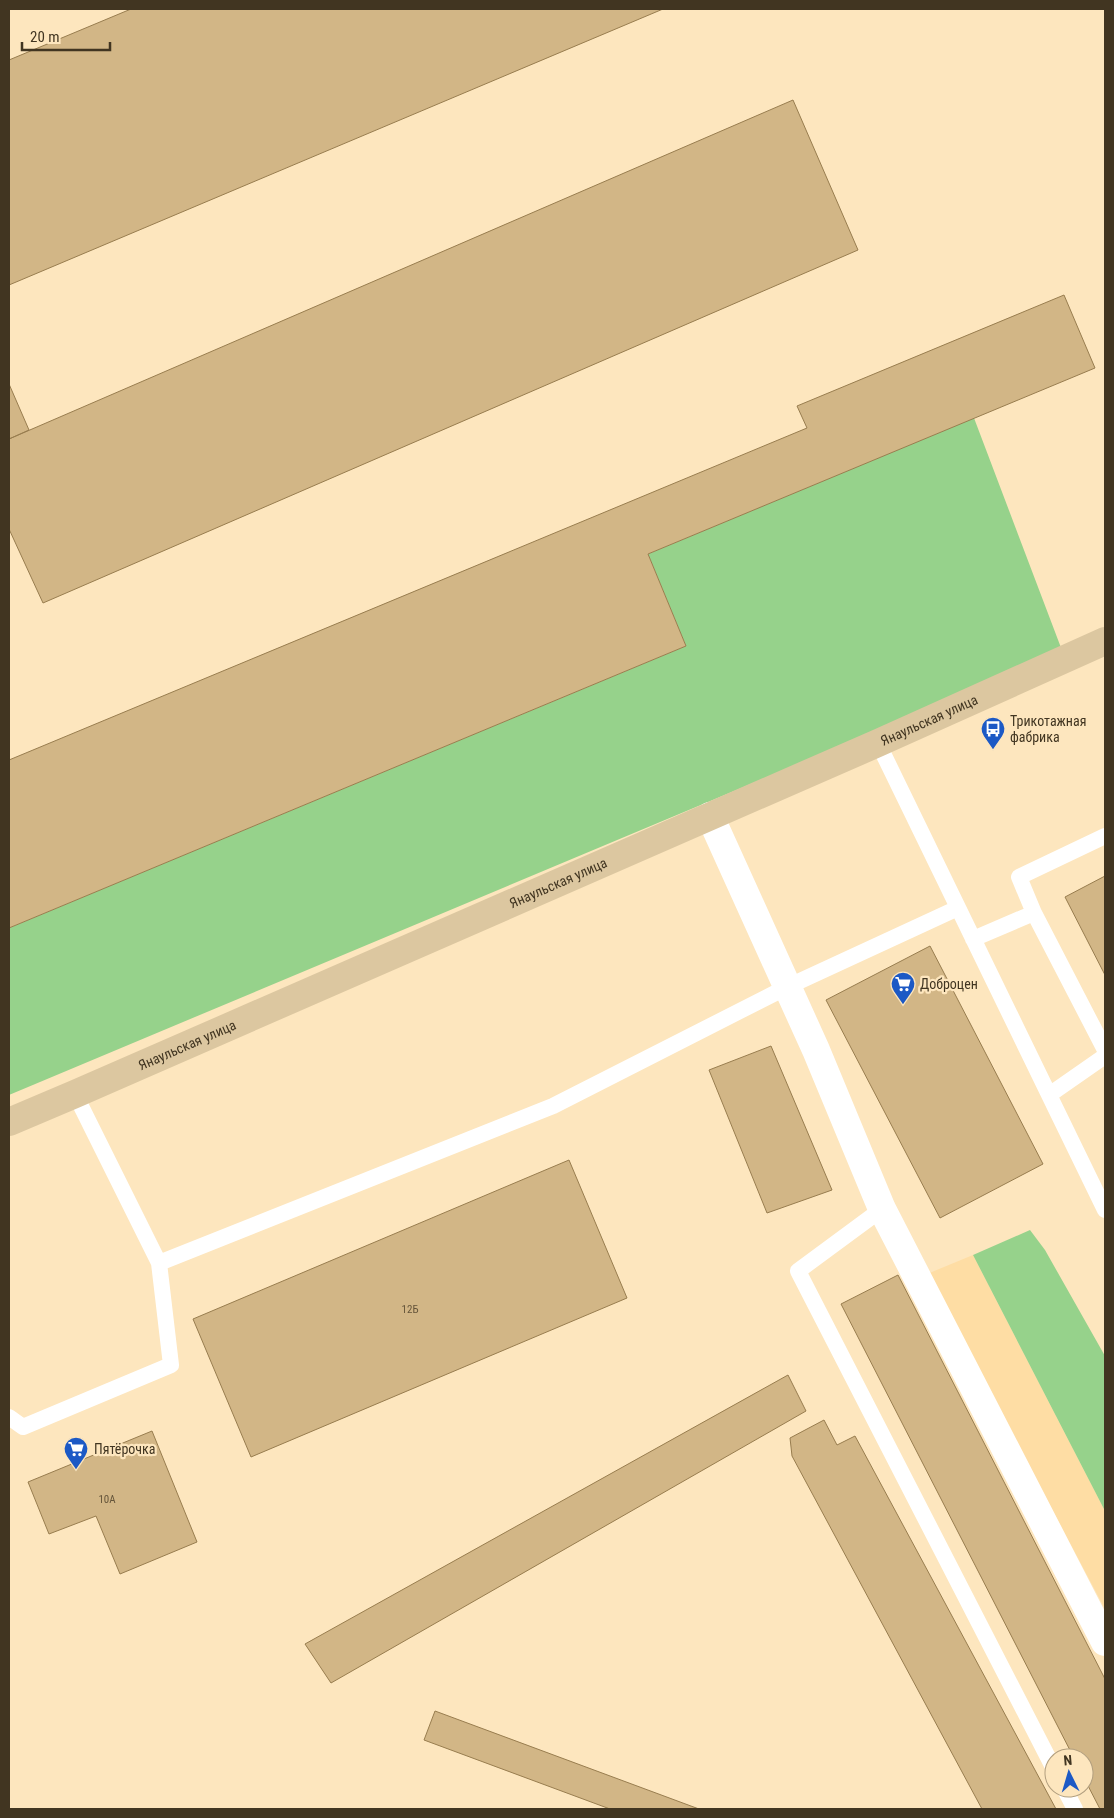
<svg xmlns="http://www.w3.org/2000/svg" width="1114" height="1818" viewBox="0 0 1114 1818" font-family="'Roboto Condensed',sans-serif">
  <style>
    .built { fill: #fedda4 }
    .green { fill: #96d28b }
    .building { fill: #d2b686; stroke: #987d4f }
    .lines { fill: none; stroke-linecap: round; stroke-linejoin: round }
    .lane { stroke: #fff; stroke-width: 16 }
    .street { stroke: #fff; stroke-width: 28 }
    .primary { stroke: #dcc7a0; stroke-width: 28 }
    .labels { text-anchor: middle; stroke-width: 4.5; stroke-linejoin: round; paint-order: stroke }
    .number-label { font-size: 11px; fill: #65553a }
    .street-label { font-size: 14px; fill: #413521; stroke: #fde6be }
    .poi-label { font-size: 14px; fill: #413521; stroke: #fde6be; text-anchor: start }
  </style>
  <rect width="100%" height="100%" fill="#fde6be"/>
  <!-- built -->
  <path class="built" d="M973,1255L1105,1511V1609L927,1274Z"/>
  <!-- green -->
  <path class="green" d="M974,418L1063,653L9,1095V928L686,646L648,554Z
    M1030,1230L1045,1250L1105,1356V1511L973,1255Z"/>
  <!-- building -->
  <path class="building" d="M131,9H663L9,285V60Z
    M793,100L858,250L43,603L9,529V439Z
    M1064,295L1095,368L648,554L686,646L9,928V760L807,428L797,406Z
    M9,384L29,430L9,439Z
    M1105,876V975L1065,897Z
    M930,946L1043,1164L940,1218L826,1000Z
    M771,1046L832,1190L767,1213L709,1070Z
    M569,1160L627,1298L251,1457L193,1319Z
    M898,1275L1105,1679V1809H1100L1084,1778V1758H1074L841,1304Z
    M788,1375L806,1411L331,1683L305,1644Z
    M824,1420L837,1445L855,1436L1056,1809H982L792,1456L790,1438Z
    M152,1431L197,1542L120,1574L96,1516L49,1534L28,1482Z
    M435,1711L699,1809H610L424,1740Z"/>
  <g class="lines">
    <!-- lane -->
    <path class="lane" d="M878,743L1105,1210
      M1034,913L1105,1050
      M973,939L1034,913L1019,877L1105,836
      M1049,1095L1105,1056
      M882,1209L798,1271L1054,1769
      M159,1263L553,1106L787,987L958,908
      M9,1417L23,1427L171,1365L159,1263L75,1094
      M1064,1788L1075,1809"/>
    <!-- street -->
    <path class="street" d="M710,816L816,1050L882,1209L1105,1642"/>
    <!-- primary -->
    <path class="primary" id="s1" d="M9,1122L75,1094L878,743L1105,641"/>
  </g>
  <!-- icons -->
  <defs>
    <symbol id="bus-pin" viewBox="-11 -11 22 30"><path d="M0 17L-7.5 6A9.5 9.5 0 1 1 7.5 6Z" fill="#1c59c5" stroke="#fde6be"/><path d="M-5-6H5V4H4V6H2V4H-2V6H-4V4H-5ZM-3.5-4V0h7V-4ZM-3.5 1.2v1.5H-2V1.2ZM2 1.2v1.5H3.5V1.2Z" fill="#fff"/></symbol>
    <symbol id="supermarket-pin" viewBox="-11 -11 22 30"><path d="M0 17L-7.5 6A9.5 9.5 0 1 1 7.5 6Z" fill="#1c59c5" stroke="#fde6be"/><path d="M-6-5.5h2.5l.6 2H6L4.5 2H-2.5L-4.4-4H-6ZM-1.5 3.2a1.3 1.3 0 1 0 .1 0ZM3 3.2a1.3 1.3 0 1 0 .1 0Z" fill="#fff"/></symbol>
  </defs>
  <g fill-rule="evenodd">
    <use href="#bus-pin" x="979" y="715" width="28" height="38"/>
    <use href="#supermarket-pin" x="889" y="970" width="28" height="38"/>
    <use href="#supermarket-pin" x="62" y="1435" width="28" height="38"/>
  </g>
  <g class="labels">
    <!-- number labels -->
    <g class="number-label">
      <text x="410" y="1313">12Б</text>
      <text x="107" y="1503">10А</text>
    </g>
    <!-- street labels -->
    <g class="street-label">
      <text dy="5" stroke="none"><textPath href="#s1" startOffset="1004">Янаульская улица</textPath></text>
      <text dy="5" stroke="none"><textPath href="#s1" startOffset="599">Янаульская улица</textPath></text>
      <text dy="5" stroke="none"><textPath href="#s1" startOffset="194">Янаульская улица</textPath></text>
    </g>
    <!-- poi labels -->
    <g class="poi-label">
      <text x="1010" y="726">Трикотажная<tspan x="1010" dy="16">фабрика</tspan></text>
      <text x="920" y="989">Доброцен</text>
      <text x="94" y="1454">Пятёрочка</text>
    </g>
  </g>
  <!-- border -->
  <rect width="1114" height="1818" fill="none" stroke="#413521" stroke-width="20"/>
  <!-- north arrow -->
  <g transform="translate(1069 1773) rotate(355)"><circle r="24" fill="#fde6be" stroke="#b29f7f"/>
  <path d="M0-4L9 19L0 12L-9 19Z" fill="#1c59c5"/>
  <text y="-8" font-size="14" font-weight="bold" text-anchor="middle" fill="#413521">N</text>
  </g>
  <!-- scale -->
  <path d="M22 42v8h88v-8" fill="none" stroke="#413521" stroke-width="2.5"/>
  <text x="30" y="42" font-size="15" fill="#413521" stroke="#fde6be" stroke-width="4" paint-order="stroke">20 m</text>
</svg>
